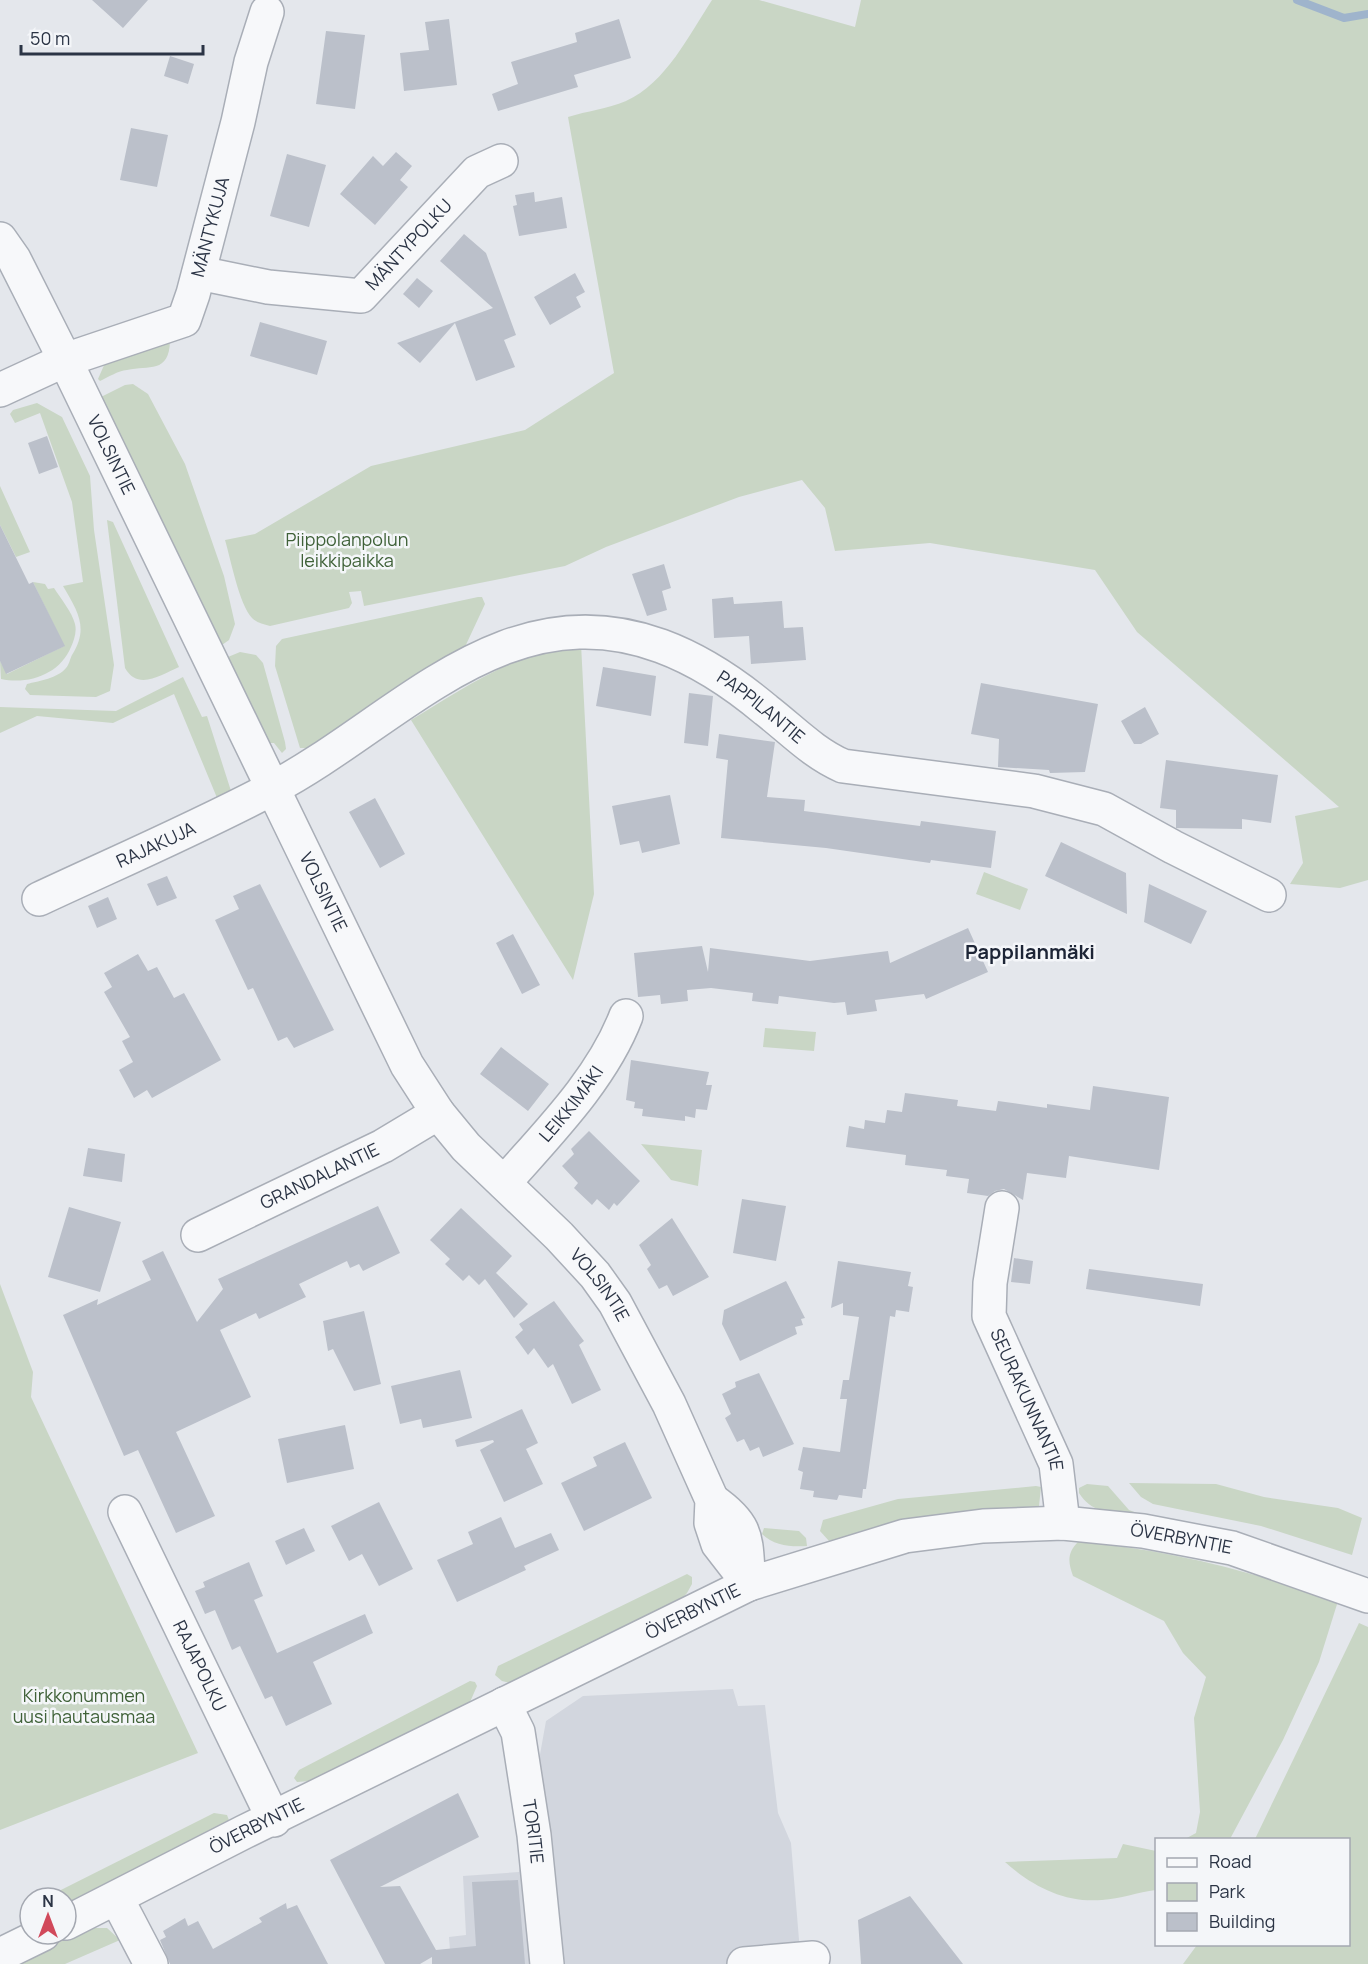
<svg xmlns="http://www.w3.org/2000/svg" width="1368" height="1964" viewBox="0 0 1368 1964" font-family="Manrope,sans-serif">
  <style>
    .built { fill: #d2d6de }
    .green { fill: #c9d6c5 }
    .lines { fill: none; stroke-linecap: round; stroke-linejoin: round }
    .stream { stroke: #9fb4cc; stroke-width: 8 }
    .building { fill: #bbc0ca }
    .minor-casing { stroke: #a9aeb7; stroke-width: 36 }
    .minor { stroke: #f7f8fa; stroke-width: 33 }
    .labels { text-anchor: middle; stroke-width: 5; stroke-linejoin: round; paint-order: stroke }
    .street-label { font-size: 18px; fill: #2b3445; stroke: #f4f6f9 }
    .park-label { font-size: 18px; fill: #3f6138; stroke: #f4f6f9 }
    .neighbourhood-label { font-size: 20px; font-weight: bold; fill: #1d2536; stroke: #f4f6f9 }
  </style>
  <rect width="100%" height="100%" fill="#e4e7ec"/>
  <!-- built -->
  <path class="built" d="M733,1689L738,1706L765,1705L778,1813L791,1843L801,1964H451L449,1937L466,1935L463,1876L519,1872L546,1721L583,1696Z"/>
  <!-- green -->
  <path class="green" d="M712,0H759L855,27L861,0H1368V880L1340,888L1290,884L1303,863L1295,816L1339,807L1137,632L1095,570L930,543L835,551L825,508L802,480L739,497L606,547L565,566L364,606L361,591L349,592L352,603L349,608L270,626C263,624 257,623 252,618C239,604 231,560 225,540L255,534L371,466L525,430L614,373L568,117C587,111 607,109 626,101C666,83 689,35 712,0Z
    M170,341C169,374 149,365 127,370C118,371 108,377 100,381L98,379L105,363Z
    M133,384L148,394L185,464L224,576L235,624L229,640L222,645L101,397L125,385Z
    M37,403L62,417L90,476L94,530L114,665L110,691L96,697L30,695L25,689L27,684C39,681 58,678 66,668C69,665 70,659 72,655C89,628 78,612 63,586L83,582L72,502L40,413L15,423L10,414L13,410Z
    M0,486L30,552L16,557L0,525Z
    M107,520L113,522L179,667C161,675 138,691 125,668Z
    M33,582L45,584L48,589L54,588C61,599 72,612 75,624C77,632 74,640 71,647C60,674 29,685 1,679L0,661L7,674L64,646Z
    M478,597H482L485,604L464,649L313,748H300L275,666L276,646L282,639Z
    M581,644L594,894L573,980L411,720C452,695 493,668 539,652C553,648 567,646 581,644Z
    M240,652L256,655L263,663L285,742L286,749L282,753L274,743H268L228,657Z
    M183,677L202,717L207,716L231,791L230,796L220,805L174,694L113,723L37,716L0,733V707L116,711Z
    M984,872L1028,889L1020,910L976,894Z
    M765,1028L816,1032L814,1051L763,1047Z
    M641,1144L702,1150L698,1186L671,1180Z
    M0,1284L33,1372L31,1397L198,1753L0,1830Z
    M1129,1483L1216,1484L1264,1497L1338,1508L1362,1518L1352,1555L1261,1526L1153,1504L1141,1497Z
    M1087,1484L1108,1486L1129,1510L1137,1513C1114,1513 1093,1515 1079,1493V1488Z
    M1036,1486L1041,1487L1039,1506L1035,1508L902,1521L829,1541L820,1531L823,1520L898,1499Z
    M764,1528L799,1531L806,1538L807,1546C791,1547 774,1546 762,1534Z
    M1078,1542C1169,1549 1252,1572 1338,1601L1319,1662L1283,1740L1230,1839H1185L1196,1833L1200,1812L1194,1718L1206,1677L1183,1653L1164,1621L1073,1576C1068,1562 1067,1553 1078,1542Z
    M687,1574L692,1577V1584L687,1593L678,1603L510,1683L502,1681L495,1675L498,1666Z
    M1359,1623L1368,1627V1964H1183L1197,1945L1348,1944V1840L1255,1839Z
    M470,1681L475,1682L477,1686L470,1702L311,1781L297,1782L294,1778L299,1770Z
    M214,1813L227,1815L230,1823L86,1896L66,1902V1898H45Z
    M1123,1844L1156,1851V1890C1138,1892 1120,1899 1102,1900C1064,1903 1032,1886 1005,1862L1117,1858Z
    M88,1928H107L120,1940L65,1964H15Z"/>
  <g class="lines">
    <!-- stream -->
    <path class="stream" d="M1297,0L1344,18L1368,14"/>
  </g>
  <!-- building -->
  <path class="building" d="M92,0H148L123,28Z
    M449,19L457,85L404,91L400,53L429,50L425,22Z
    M619,19L631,58L574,75L578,87L498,111L492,94L518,84L511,62L577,42L575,33Z
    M326,31L365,35L355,109L316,104Z
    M170,56L194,64L188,84L164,76Z
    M131,128L168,135L157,187L120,180Z
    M396,152L412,166L400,180L408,187L375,225L340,194L373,156L383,166Z
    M287,154L326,165L309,227L270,216Z
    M534,192L535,202L562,197L567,228L519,236L513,206L517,205L515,195Z
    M464,234L486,253L516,335L504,340L515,367L476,381L455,323L420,363L397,343L493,308L440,261Z
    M575,273L585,292L576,297L581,307L550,325L534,297Z
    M417,278L433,291L419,308L403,294Z
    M260,322L327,341L317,375L250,356Z
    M47,436L58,467L39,474L28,443Z
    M0,525L29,584L33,582L65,646L6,674L0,661Z
    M664,564L671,588L662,591L667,610L647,616L632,574Z
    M733,597L734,604L782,601L784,628L803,627L806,660L751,664L749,636L714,638L712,599Z
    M603,667L656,676L651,716L596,706Z
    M981,683L1098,704L1085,772L1050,773L1049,770L998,767L999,739L971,734Z
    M689,693L713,696L708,746L684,743Z
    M1145,707L1159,734L1141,744H1134L1121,721Z
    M719,734L775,742L767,797L805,800L804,811L920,826L921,821L996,831L991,868L931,860L930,863L826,848L721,838L728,760L716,758Z
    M1166,760L1278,775L1271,823L1242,819V829L1176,828V810L1160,808Z
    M670,795L680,844L642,853L639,841L620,845L612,806Z
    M375,798L405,854L380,868L349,812Z
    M1061,842L1126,873L1127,914L1045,876Z
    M167,876L177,898L157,906L147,884Z
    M260,884L334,1030L294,1048L287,1037L278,1041L253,988L248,990L215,920L239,909L233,896Z
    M1149,884L1207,911L1191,944L1144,922Z
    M108,897L117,919L97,928L88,906Z
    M968,928L988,972L926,999L924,994L875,1000L877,1011L847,1015L845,1002L834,1003L779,996L778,1004L752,1001L753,993L711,988L687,990L688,1001L661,1004L660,995L638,997L634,953L702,946L708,972L710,948L810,961L888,951L890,963Z
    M513,934L540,985L522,994L496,943Z
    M138,954L148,971L157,967L174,998L184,993L221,1060L152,1098L147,1090L134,1098L119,1070L133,1062L122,1041L130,1037L104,992L112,987L104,973Z
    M501,1047L549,1084L528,1111L480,1074Z
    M631,1060L709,1072L706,1085H712L707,1110L696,1109L695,1118L685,1116V1121L642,1116L643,1109L634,1108L635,1102L626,1100Z
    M1093,1086L1169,1097L1159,1170L1069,1156L1066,1178L1027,1173L1023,1200L1004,1189L995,1191L988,1196L967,1193L969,1179L946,1176L947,1170L905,1165L906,1155L846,1147L849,1126L864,1129L865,1120L885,1123L887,1110L902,1112L905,1093L958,1100L957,1106L996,1111L998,1101L1047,1108V1104L1090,1110Z
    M589,1131L640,1181L617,1206L614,1203L609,1210L597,1199L592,1205L574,1188L578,1183L562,1166L574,1154L571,1149Z
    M88,1148L125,1154L122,1182L83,1176Z
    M742,1199L786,1206L776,1261L733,1253Z
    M378,1206L400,1253L363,1271L359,1264L350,1268L347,1261L299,1284L306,1297L259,1319L256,1313L220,1330L251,1397L176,1432L215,1516L176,1533L138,1450L124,1456L63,1315L98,1299L97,1305L151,1280L142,1261L163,1251L197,1322L223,1289L218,1279Z
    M69,1207L121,1222L100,1292L48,1277Z
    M461,1208L512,1256L496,1273L528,1304L514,1318L485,1279L479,1285L469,1275L463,1281L445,1264L450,1259L430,1240Z
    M672,1218L709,1277L673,1296L667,1285L659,1289L647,1269L651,1265L639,1245Z
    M1014,1258L1033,1261L1030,1284L1011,1282Z
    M838,1261L911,1272L908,1286L913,1287L909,1312L896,1310L895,1317L890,1316L866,1489H863L862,1498L839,1495L837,1500L813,1497L814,1491L800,1489L803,1472L798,1470L803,1447L840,1452L847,1399H840L843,1380H849L859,1317L843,1315V1303L831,1308Z
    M1089,1269L1203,1284L1200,1306L1086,1289Z
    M786,1281L805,1318L801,1319L803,1325L795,1327L797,1334L740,1361L722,1324L724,1310Z
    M554,1301L584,1341L579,1345L601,1390L572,1404L553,1364L548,1368L534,1348L528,1355L515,1337L523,1330L519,1324Z
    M364,1311L381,1384L354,1391L333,1349L328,1351L323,1321Z
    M460,1370L472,1418L423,1428L421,1419L400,1424L391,1386Z
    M759,1373L794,1444L763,1457L759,1447L750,1451L744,1439L737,1442L725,1418L731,1414L722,1394L736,1387L735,1382Z
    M522,1409L538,1443L526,1449L543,1484L504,1502L480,1450L494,1442L493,1440L457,1447L455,1440Z
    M345,1425L354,1469L287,1483L278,1439Z
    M625,1442L652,1498L584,1531L561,1483L597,1466L593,1457Z
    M379,1502L413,1569L379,1586L362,1554L349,1561L331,1526Z
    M501,1517L515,1548L551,1533L559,1550L524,1566L526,1570L457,1602L437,1560L473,1544L468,1532Z
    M304,1528L315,1551L286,1565L275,1541Z
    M249,1562L263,1596L254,1600L277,1653L365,1614L373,1633L313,1662L332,1704L286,1726L272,1696L265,1699L240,1646L232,1650L215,1610L205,1614L195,1591L205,1587L203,1582Z
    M458,1793L479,1837L380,1887L400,1886L436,1950L476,1946L472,1882L518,1880L525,1964H432V1957L420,1964H385L330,1860Z
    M910,1896L963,1964H861L858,1920Z
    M286,1903L287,1909L297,1905L328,1964H170L160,1940L166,1937L163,1931L185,1918L188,1926L198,1921L213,1949L262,1922L259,1918Z"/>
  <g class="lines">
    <defs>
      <g id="minor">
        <path id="s1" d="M0,239L14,259L65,360L407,1065L438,1113L466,1147L559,1236L595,1275L615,1303L669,1404L712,1500L711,1523L718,1544L749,1584"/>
        <path id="s2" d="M199,273L268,287L361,296L477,172L501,161"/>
        <path id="s3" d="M0,390L65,360L184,320L193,294L238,122L251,62L267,12"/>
        <path id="s4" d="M39,899C116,863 195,829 271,789C396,724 504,588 661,646C699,660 735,684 766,710C792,730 813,753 843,766L1034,791L1104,809L1173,847L1269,895"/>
        <path id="s5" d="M504,1183C548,1133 602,1079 626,1016"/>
        <path id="s6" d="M1002,1208L990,1283L989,1316L1056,1464L1063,1523"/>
        <path id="s7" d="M198,1235L383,1146L438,1113"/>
        <path d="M712,1500C751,1527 745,1540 749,1584"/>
        <path id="s8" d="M125,1512L274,1820"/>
        <path id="s9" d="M504,1704L518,1732L534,1835L547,1964"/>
        <path d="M117,1899L151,1964"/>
        <path id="s10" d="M66,1923L244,1832L749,1584L905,1536L983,1526L1063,1523L1143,1531L1232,1548L1368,1596"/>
        <path d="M0,1955L43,1934"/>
        <path d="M744,1964L813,1958"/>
      </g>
    </defs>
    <!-- minor casing -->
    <use href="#minor" class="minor-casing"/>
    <!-- minor -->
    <use href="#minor" class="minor"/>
  </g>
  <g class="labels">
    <!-- street labels -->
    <g class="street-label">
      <text dy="6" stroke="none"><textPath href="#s3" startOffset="294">MÄNTYKUJA</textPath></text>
      <text dy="6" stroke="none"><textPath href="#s2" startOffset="234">MÄNTYPOLKU</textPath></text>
      <text dy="6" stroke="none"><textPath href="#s1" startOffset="243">VOLSINTIE</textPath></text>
      <text dy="6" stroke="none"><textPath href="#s4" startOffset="808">PAPPILANTIE</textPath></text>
      <text dy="6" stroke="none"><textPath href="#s4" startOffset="129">RAJAKUJA</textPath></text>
      <text dy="6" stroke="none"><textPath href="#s1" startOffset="729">VOLSINTIE</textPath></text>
      <text dy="6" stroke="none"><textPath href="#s5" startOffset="104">LEIKKIMÄKI</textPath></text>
      <text dy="6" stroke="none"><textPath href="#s7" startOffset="135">GRANDALANTIE</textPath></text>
      <text dy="6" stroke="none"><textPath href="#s1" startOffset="1215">VOLSINTIE</textPath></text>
      <text dy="6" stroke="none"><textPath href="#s6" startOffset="201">SEURAKUNNANTIE</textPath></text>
      <text dy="6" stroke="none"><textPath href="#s10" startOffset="1204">ÖVERBYNTIE</textPath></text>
      <text dy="6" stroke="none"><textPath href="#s10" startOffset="700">ÖVERBYNTIE</textPath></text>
      <text dy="6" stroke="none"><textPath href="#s8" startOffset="171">RAJAPOLKU</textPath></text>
      <text dy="6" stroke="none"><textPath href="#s10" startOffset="214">ÖVERBYNTIE</textPath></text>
      <text dy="6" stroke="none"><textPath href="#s9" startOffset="132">TORITIE</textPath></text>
    </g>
    <!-- park labels -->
    <g class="park-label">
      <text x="347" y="546">Piippolanpolun<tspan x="347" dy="21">leikkipaikka</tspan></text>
      <text x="84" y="1702">Kirkkonummen<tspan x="84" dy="21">uusi hautausmaa</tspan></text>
    </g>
    <!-- neighbourhood labels -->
    <g class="neighbourhood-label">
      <text x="1030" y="959">Pappilanmäki</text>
    </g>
  </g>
  <!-- legend -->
  <rect x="1155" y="1838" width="195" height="108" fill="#f4f6f9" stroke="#a4a8b1" stroke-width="1.5"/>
  <rect x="1167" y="1858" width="30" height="9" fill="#f7f8fa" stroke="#a4a8b1" stroke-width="1.5"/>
  <text x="1209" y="1868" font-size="18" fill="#2b3445">Road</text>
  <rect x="1167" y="1883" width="30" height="18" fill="#c9d6c5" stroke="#a4a8b1" stroke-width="1.5"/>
  <text x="1209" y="1898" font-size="18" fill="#2b3445">Park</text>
  <rect x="1167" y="1913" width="30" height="18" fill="#bbc0ca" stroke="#a4a8b1" stroke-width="1.5"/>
  <text x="1209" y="1928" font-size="18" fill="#2b3445">Building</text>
  <!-- north arrow -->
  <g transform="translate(48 1916)"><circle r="28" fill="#f4f6f9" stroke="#a4a8b1" stroke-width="1.5"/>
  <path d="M0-4.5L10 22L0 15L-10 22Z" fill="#d1495b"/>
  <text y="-9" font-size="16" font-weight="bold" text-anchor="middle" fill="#2b3445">N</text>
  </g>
  <!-- scale -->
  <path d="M21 45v9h182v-9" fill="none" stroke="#2b3445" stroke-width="3"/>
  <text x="30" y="45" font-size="18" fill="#2b3445" stroke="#f4f6f9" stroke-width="4.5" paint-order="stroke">50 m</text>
</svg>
